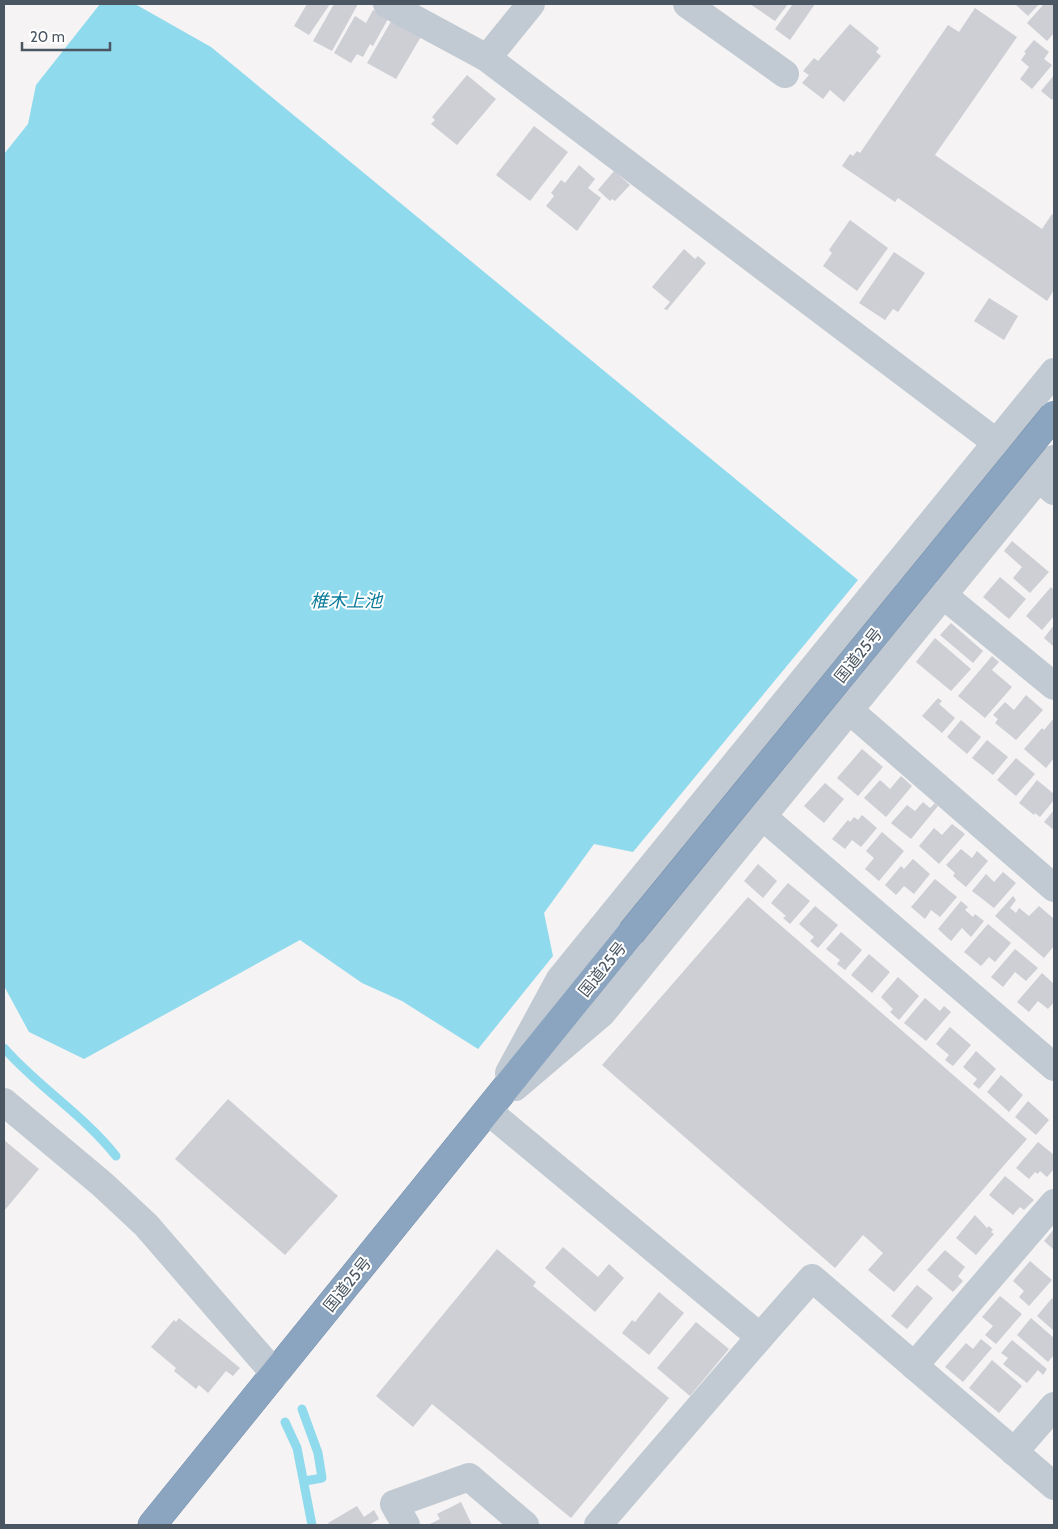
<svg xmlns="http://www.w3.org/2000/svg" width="1058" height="1529" viewBox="0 0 1058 1529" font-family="Cabin,'Noto Sans JP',sans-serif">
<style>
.water{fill:#90daee}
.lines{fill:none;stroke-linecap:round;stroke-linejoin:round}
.stream{stroke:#90daee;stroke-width:9}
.building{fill:#cdcfd5}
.highway-casing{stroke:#7690ad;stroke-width:29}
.minor{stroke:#c1cad2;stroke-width:28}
.highway{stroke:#8ba5c1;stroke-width:28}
.highway-bridge-casing{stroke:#7690ad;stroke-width:29;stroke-linecap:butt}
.highway-bridge{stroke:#8ba5c1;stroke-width:28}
.labels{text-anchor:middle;stroke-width:4;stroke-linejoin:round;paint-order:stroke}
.street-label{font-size:16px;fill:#4a5661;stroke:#fff}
.water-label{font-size:18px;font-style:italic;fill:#0c7c9b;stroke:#fff}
</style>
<rect width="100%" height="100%" fill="#f5f3f3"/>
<path class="water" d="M 100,4 L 135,4 L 211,47 L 858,580 L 633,852 L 594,844 L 544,913 L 553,956 L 478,1049 L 402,1001 L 362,983 L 300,940 L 84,1059 L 29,1032 L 4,986 L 4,154 L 28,124 L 36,85 Z"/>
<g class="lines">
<g class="stream">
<path d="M 4,1048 C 38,1087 84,1115 116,1156"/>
<path d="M 302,1409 L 318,1453 L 322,1478 L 305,1481"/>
<path d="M 285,1422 L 297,1448 L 312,1525"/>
</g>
</g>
<g class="building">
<path d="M 307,4 L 330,4 L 309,35 L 294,26 Z"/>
<path d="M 334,4 L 358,4 L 332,51 L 313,41 Z"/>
<path d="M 750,4 L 788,4 L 775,21 Z"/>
<path d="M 793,4 L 815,4 L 790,40 L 775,29 Z"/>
<path d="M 1015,4 L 1039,4 L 1028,16 Z"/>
<path d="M 1044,4 L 1054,4 L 1054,33 L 1047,41 L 1027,23 Z"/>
<path d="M 975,8 L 1017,37 L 935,155 L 1042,229 L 1052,214 L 1054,216 L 1054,290 L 1047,301 L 898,198 L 895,202 L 842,166 L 850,154 L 853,156 L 857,151 L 860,153 L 948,25 L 959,32 Z"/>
<path d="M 373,10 L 388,19 L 373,46 L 370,44 L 363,57 L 357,54 L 351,63 L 334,53 L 355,16 L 366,23 Z"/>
<path d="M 393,18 L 422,35 L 396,79 L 367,63 Z"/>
<path d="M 850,24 L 879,48 L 876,52 L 881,56 L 844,102 L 830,90 L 823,99 L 802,83 L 809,75 L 803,71 L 814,58 L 818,61 Z"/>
<path d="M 1034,40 L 1049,52 L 1044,59 L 1052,65 L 1032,89 L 1020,79 L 1029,67 L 1021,60 L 1026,53 L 1024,52 Z"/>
<path d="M 467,75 L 496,99 L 457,145 L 431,124 L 435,120 L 432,117 Z"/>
<path d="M 1054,75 L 1054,97 L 1052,100 L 1041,91 Z"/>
<path d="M 534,126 L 568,152 L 530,201 L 496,175 Z"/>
<path d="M 579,165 L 595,179 L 588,188 L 601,198 L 577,231 L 546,206 L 554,196 L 551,193 L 561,180 L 565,183 Z"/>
<path d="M 614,171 L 630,185 L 615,201 L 612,199 L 610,201 L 598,190 Z"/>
<path d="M 850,220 L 888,248 L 857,291 L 823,266 L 832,253 L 829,250 Z"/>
<path d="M 684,249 L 695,259 L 698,256 L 706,263 L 667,310 L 664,309 L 670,302 L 652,287 Z"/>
<path d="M 894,252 L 925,273 L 898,312 L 893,309 L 885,320 L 859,303 Z"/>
<path d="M 989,298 L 1018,316 L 1004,340 L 974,321 Z"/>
<path d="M 1012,541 L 1049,572 L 1030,593 L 1013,578 L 1022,567 L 1004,551 Z"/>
<path d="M 1000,577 L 1026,599 L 1009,619 L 983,597 Z"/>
<path d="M 1051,587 L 1054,590 L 1054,616 L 1042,630 L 1026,616 Z"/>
<path d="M 951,623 L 983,651 L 973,663 L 940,635 Z"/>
<path d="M 1054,625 L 1054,647 L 1044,638 Z"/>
<path d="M 935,638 L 971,669 L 951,691 L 916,662 Z"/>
<path d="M 992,656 L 999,662 L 992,670 L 1012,687 L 985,718 L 958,696 Z"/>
<path d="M 1026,695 L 1043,710 L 1016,740 L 995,723 L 998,719 L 993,715 L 1005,702 L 1014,710 Z"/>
<path d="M 938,698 L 942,701 L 939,704 L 955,718 L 942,733 L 922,716 Z"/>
<path d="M 1054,718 L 1054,758 L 1046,768 L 1024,749 L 1042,728 L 1044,730 Z"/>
<path d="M 961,720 L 981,737 L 967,754 L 947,737 Z"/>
<path d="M 987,740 L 1008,757 L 993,775 L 972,758 Z"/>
<path d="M 862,749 L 883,767 L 858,796 L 837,778 Z"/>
<path d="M 1016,758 L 1035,774 L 1016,796 L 997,780 Z"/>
<path d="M 901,776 L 912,786 L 886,817 L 864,798 L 880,780 L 890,789 Z"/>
<path d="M 1037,780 L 1054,794 L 1054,800 L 1040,817 L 1035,813 L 1034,815 L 1019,803 Z"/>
<path d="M 825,783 L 844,799 L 824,823 L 804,806 Z"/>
<path d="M 923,802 L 930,808 L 935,803 L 938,806 L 911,839 L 891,823 L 907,805 L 915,811 Z"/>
<path d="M 1054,810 L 1054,830 L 1044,822 Z"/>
<path d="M 862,815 L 877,828 L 861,847 L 852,840 L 845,849 L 832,839 L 848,820 L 850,822 L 854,817 L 858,820 Z"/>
<path d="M 952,824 L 965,834 L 939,864 L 919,846 L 934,828 L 942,835 Z"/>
<path d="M 882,832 L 904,851 L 879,881 L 865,869 L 874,858 L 866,851 Z"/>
<path d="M 961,849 L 972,858 L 977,851 L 988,861 L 966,887 L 953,876 L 955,873 L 946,865 Z"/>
<path d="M 913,859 L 930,874 L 914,894 L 904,886 L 896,895 L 885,885 L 901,866 L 904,869 Z"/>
<path d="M 758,864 L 777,881 L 763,898 L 744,881 Z"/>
<path d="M 1003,872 L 1016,883 L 994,908 L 972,891 L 986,874 L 994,882 Z"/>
<path d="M 935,879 L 957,897 L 940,917 L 931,910 L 925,919 L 911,907 Z"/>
<path d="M 788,883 L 810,901 L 790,924 L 783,918 L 786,916 L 771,903 Z"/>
<path d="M 1013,896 L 1016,900 L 1010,908 L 1016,913 L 1019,908 L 1029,916 L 1039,906 L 1054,919 L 1054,946 L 1044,958 L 995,916 Z"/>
<path d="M 748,897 L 1027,1139 L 894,1292 L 868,1270 L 883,1253 L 863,1235 L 835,1268 L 602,1065 Z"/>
<path d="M 961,901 L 968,907 L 965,910 L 973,917 L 975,914 L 984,921 L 971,937 L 962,928 L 951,941 L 938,929 Z"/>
<path d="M 815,906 L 838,925 L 818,948 L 810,941 L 814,937 L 799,924 Z"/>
<path d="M 988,924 L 1011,943 L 995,962 L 989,957 L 981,966 L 964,952 Z"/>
<path d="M 841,932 L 862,950 L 845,970 L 837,964 L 840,960 L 826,949 Z"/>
<path d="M 1015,949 L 1038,968 L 1026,981 L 1015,972 L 1003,987 L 991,977 Z"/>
<path d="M 869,954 L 890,972 L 872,993 L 851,975 Z"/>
<path d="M 1042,973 L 1054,984 L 1054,1002 L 1048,1009 L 1038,1001 L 1029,1012 L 1017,1002 Z"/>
<path d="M 898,977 L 919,996 L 899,1020 L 890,1012 L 893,1009 L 881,997 Z"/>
<path d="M 925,998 L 940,1011 L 944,1006 L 951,1012 L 926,1041 L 904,1023 Z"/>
<path d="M 950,1027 L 971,1045 L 953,1066 L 945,1060 L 949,1055 L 936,1044 Z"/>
<path d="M 976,1051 L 996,1069 L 979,1089 L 973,1084 L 977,1079 L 963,1067 Z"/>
<path d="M 1001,1075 L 1023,1095 L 1009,1112 L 987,1092 Z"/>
<path d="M 228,1099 L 338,1196 L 285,1255 L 175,1159 Z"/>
<path d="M 1028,1101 L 1049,1120 L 1036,1135 L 1015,1117 Z"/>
<path d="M 4,1140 L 39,1169 L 4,1211 Z"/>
<path d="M 1038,1142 L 1054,1155 L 1054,1169 L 1047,1177 L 1040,1171 L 1038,1174 L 1035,1172 L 1029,1179 L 1016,1168 Z"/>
<path d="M 1005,1176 L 1034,1200 L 1024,1210 L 1020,1207 L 1013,1215 L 989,1195 Z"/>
<path d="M 975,1215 L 987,1228 L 989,1226 L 993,1230 L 991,1232 L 994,1234 L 976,1255 L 956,1238 Z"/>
<path d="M 1054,1229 L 1054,1250 L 1044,1241 Z"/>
<path d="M 563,1247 L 598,1277 L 609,1264 L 624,1278 L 595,1312 L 545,1268 Z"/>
<path d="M 497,1249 L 536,1282 L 533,1286 L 669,1398 L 571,1518 L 432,1404 L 413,1427 L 376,1396 Z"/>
<path d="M 945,1250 L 965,1267 L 958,1276 L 963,1281 L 953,1292 L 927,1270 Z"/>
<path d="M 1030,1261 L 1052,1280 L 1029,1306 L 1019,1297 L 1024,1291 L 1013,1281 Z"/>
<path d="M 917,1285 L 933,1298 L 907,1329 L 891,1316 Z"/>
<path d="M 659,1292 L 684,1313 L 649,1355 L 622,1333 L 632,1320 L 635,1322 Z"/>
<path d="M 1000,1296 L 1022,1314 L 996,1344 L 985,1335 L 993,1326 L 982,1317 Z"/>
<path d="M 1052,1298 L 1054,1300 L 1054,1331 L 1037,1316 Z"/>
<path d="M 179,1318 L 240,1368 L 233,1376 L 226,1371 L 208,1393 L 199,1385 L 196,1389 L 174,1371 L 176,1368 L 151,1347 L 174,1320 L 176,1322 Z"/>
<path d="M 1031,1318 L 1054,1338 L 1054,1355 L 1048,1362 L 1017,1335 Z"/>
<path d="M 696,1322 L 729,1349 L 690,1396 L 657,1368 Z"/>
<path d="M 981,1339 L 992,1348 L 963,1382 L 945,1367 L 966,1343 L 973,1349 Z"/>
<path d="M 1012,1340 L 1047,1369 L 1043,1375 L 1038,1370 L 1027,1383 L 1003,1364 L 1008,1358 L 1001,1353 Z"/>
<path d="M 992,1360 L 1022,1386 L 999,1413 L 969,1388 Z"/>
<path d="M 461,1502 L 472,1525 L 428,1525 L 440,1519 L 437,1514 Z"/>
<path d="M 357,1506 L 364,1517 L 374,1510 L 379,1519 L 369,1525 L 330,1525 L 328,1523 Z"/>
</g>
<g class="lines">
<defs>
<path id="highway" d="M 152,1525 L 631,933"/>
</defs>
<use href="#highway" class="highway-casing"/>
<g class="minor">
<path d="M 387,4 L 487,58 L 997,443 L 1054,491"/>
<path d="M 687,4 L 785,74"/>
<path d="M 487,58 L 531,4"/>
<path d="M 943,595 L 1054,686"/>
<path d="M 849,710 L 1054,888"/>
<path d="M 762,816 L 1054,1067"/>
<path d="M 509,1073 L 560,979 L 1054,372"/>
<path d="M 515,1087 L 602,1013 L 1054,459"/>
<path d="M 4,1102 L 102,1184 L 146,1225 L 275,1374"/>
<path d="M 488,1111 L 760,1337 L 812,1278 L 1054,1486"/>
<path d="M 914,1366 L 1054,1203"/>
<path d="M 1014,1452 L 1054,1406"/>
<path d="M 406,1525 L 394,1504 L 469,1477 L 525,1525"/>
<path d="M 598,1525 L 760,1337"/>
</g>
<use href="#highway" class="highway"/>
<defs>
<path id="highway-bridge" d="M 631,933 L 1054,415"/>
</defs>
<use href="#highway-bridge" class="highway-bridge-casing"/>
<use href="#highway-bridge" class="highway-bridge"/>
</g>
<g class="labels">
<g class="street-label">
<text transform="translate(858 655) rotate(-51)" y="6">国道25号</text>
<text transform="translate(602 969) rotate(-51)" y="6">国道25号</text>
<text transform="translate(347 1284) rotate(-51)" y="6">国道25号</text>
</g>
<g class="water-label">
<text x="346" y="607">椎木上池</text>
</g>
</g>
<rect width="1058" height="1529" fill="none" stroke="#4a5661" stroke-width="10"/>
<path d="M22 42v8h88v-8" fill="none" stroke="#4a5661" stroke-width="2.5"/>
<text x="30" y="42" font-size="15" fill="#4a5661" stroke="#ffffff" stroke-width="4" paint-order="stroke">20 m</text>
</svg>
